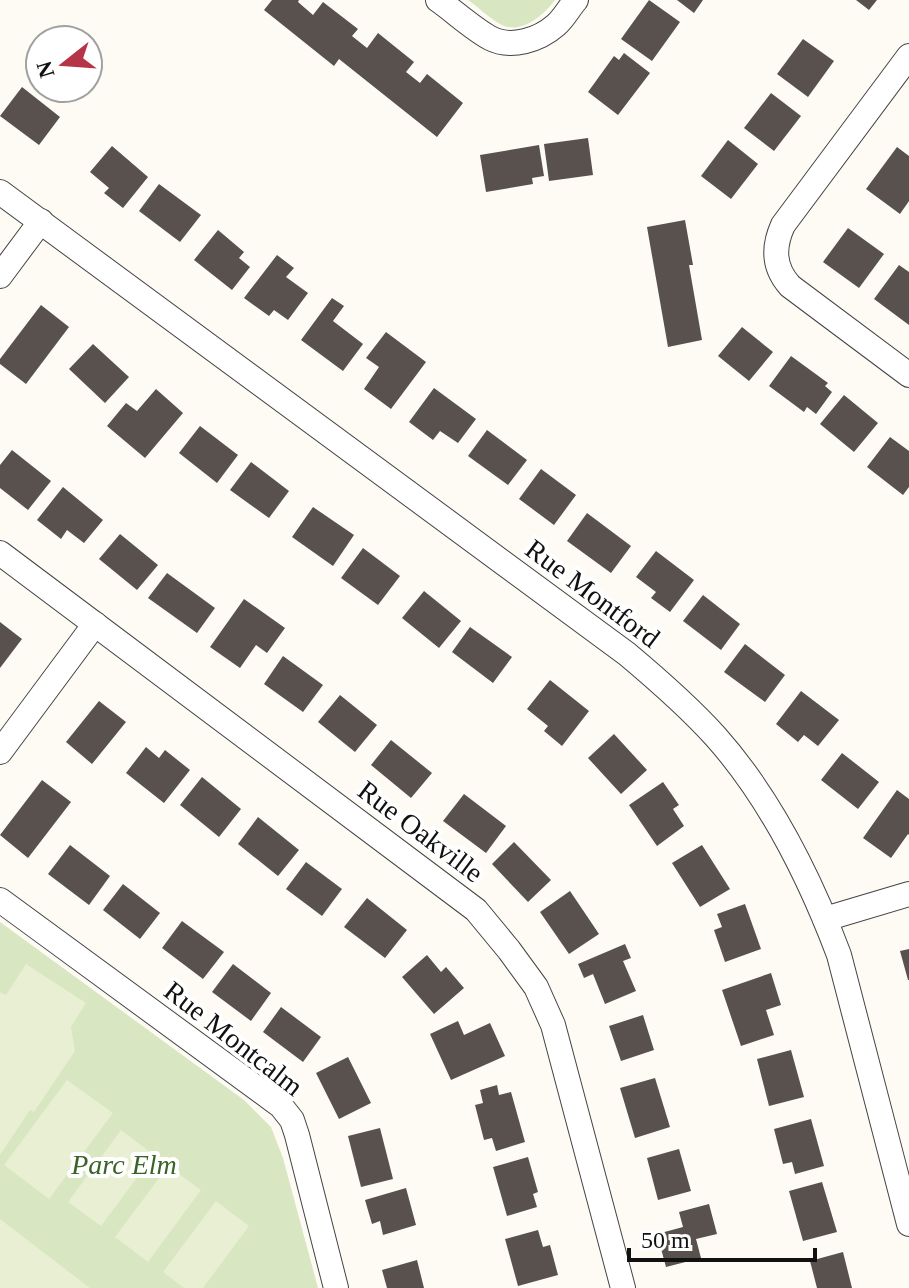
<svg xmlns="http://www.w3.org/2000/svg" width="909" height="1288" viewBox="0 0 909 1288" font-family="'Times New Roman',serif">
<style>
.green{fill:#d8e7c1}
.pitch{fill:#e8efd2}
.building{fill:#58514e}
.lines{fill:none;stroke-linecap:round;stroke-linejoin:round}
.street-casing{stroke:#444;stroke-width:26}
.street{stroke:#fff;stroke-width:24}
.labels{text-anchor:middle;stroke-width:8;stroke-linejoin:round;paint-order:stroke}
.street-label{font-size:28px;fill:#111;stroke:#fff}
.park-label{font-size:28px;font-style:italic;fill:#396426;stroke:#fff}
</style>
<rect width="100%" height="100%" fill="#fefbf5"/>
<g class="green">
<path d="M 468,0 L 555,0 C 544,15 520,36 500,24 C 489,18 478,7 468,0 Z"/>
<path d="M 0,922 L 244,1100 L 271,1127 L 283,1158 L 318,1288 L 0,1288 Z"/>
</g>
<g class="pitch">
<path d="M 26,964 L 86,1003 L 71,1027 L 75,1051 L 34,1112 L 30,1110 L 0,1155 L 0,992 L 6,995 Z"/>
<path d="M 67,1080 L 113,1113 L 49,1199 L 4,1165 Z"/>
<path d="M 121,1130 L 154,1155 L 101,1226 L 68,1202 Z"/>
<path d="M 168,1166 L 201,1190 L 148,1262 L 115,1237 Z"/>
<path d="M 216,1201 L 249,1226 L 203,1288 L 184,1288 L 163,1272 Z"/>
<path d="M 0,1219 L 90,1288 L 0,1288 Z"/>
</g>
<g class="building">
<path d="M 272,0 L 299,0 L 298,2 L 313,15 L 323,2 L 358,29 L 352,36 L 367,48 L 378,33 L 414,62 L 406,72 L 420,83 L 427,74 L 463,103 L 437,137 L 339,59 L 334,66 L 264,10 Z"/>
<path d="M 649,0 L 680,22 L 652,61 L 621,39 Z"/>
<path d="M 677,0 L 703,0 L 694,13 Z"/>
<path d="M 856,0 L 877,0 L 869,10 Z"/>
<path d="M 803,39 L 834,61 L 808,97 L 777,74 Z"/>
<path d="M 624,53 L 650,73 L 618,115 L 588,92 L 614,56 L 619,60 Z"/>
<path d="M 22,87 L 60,117 L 39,145 L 0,116 Z"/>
<path d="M 771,93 L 801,116 L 774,151 L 744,128 Z"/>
<path d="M 588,138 L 593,175 L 549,181 L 544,144 Z"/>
<path d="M 728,140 L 758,164 L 731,199 L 701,176 Z"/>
<path d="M 539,145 L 544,176 L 532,178 L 533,184 L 486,192 L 480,155 Z"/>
<path d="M 112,146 L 148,177 L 123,208 L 104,193 L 109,188 L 90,172 Z"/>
<path d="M 897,147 L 909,156 L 909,201 L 900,214 L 866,189 Z"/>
<path d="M 159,184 L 201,215 L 180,242 L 139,211 Z"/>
<path d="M 685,220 L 693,265 L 689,265 L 702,340 L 668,347 L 647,227 Z"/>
<path d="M 848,228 L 884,254 L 859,288 L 823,262 Z"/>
<path d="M 218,230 L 244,252 L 239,258 L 250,267 L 232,290 L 194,260 Z"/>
<path d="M 277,255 L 294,268 L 286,277 L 308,293 L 288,320 L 274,310 L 269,316 L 244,298 Z"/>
<path d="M 899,265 L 909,272 L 909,325 L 874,299 Z"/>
<path d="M 332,298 L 344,306 L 333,321 L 363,344 L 343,371 L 301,340 Z"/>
<path d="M 41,305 L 69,327 L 26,384 L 0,364 L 0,359 Z"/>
<path d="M 742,327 L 773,352 L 749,381 L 718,356 Z"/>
<path d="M 386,332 L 426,362 L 391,409 L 364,389 L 379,367 L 366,358 Z"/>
<path d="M 93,344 L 129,377 L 105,403 L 69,369 Z"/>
<path d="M 791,356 L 828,383 L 825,386 L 832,392 L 816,414 L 807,407 L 804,412 L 769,386 Z"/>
<path d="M 434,388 L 476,419 L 458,443 L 440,431 L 433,440 L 409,422 Z"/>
<path d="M 156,389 L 183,413 L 145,458 L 107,426 L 126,403 L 137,411 Z"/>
<path d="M 844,395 L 878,423 L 854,452 L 820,424 Z"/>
<path d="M 200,426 L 238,455 L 217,483 L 179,453 Z"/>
<path d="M 487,430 L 527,460 L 508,485 L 468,456 Z"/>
<path d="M 890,437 L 909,451 L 909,487 L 903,495 L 867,467 Z"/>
<path d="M 12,450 L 51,481 L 28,510 L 0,488 L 0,465 Z"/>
<path d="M 251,462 L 289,491 L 269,518 L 230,490 Z"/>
<path d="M 541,469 L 576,495 L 554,525 L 519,499 Z"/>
<path d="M 63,487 L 103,520 L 84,543 L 67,530 L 61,539 L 37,520 Z"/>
<path d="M 313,507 L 354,535 L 333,566 L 292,537 Z"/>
<path d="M 587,513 L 631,546 L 611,573 L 567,541 Z"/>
<path d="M 120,534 L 158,565 L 137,590 L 99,559 Z"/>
<path d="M 363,548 L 400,576 L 378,605 L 341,578 Z"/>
<path d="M 656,551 L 694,580 L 670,612 L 651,598 L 656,592 L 636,577 Z"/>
<path d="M 167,573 L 215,608 L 197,633 L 148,598 Z"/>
<path d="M 424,591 L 461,621 L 439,648 L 402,618 Z"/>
<path d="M 703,595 L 740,624 L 721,650 L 683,621 Z"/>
<path d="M 244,599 L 285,628 L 267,653 L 256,645 L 240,668 L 210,647 Z"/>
<path d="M 0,622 L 22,639 L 0,668 Z"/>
<path d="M 470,627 L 512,657 L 493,683 L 452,652 Z"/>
<path d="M 745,644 L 785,675 L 765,702 L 724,672 Z"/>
<path d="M 283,656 L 323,685 L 303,712 L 264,684 Z"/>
<path d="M 550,680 L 589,711 L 562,746 L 544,731 L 548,726 L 527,709 Z"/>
<path d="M 801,691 L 839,720 L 818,746 L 804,735 L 798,742 L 776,724 Z"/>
<path d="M 340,695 L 377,725 L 355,752 L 318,722 Z"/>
<path d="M 99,701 L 126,722 L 92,764 L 66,742 Z"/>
<path d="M 614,734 L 647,770 L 621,794 L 588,758 Z"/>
<path d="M 391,740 L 432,773 L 411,798 L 371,765 Z"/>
<path d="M 146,747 L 159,758 L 165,750 L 190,770 L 164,803 L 126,773 Z"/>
<path d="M 842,753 L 879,782 L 858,809 L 821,780 Z"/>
<path d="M 202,777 L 241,809 L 219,837 L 180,805 Z"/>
<path d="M 42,780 L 71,802 L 28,858 L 0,835 Z"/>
<path d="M 663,782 L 679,805 L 673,809 L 684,826 L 657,846 L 629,805 Z"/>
<path d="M 897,790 L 909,799 L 909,835 L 908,834 L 891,858 L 863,838 Z"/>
<path d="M 464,794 L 506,826 L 486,853 L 443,821 Z"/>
<path d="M 258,817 L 299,850 L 278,876 L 238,844 Z"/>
<path d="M 514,842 L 551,880 L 528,902 L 492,864 Z"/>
<path d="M 70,845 L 110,876 L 89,905 L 48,874 Z"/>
<path d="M 702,845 L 730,889 L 700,907 L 672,863 Z"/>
<path d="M 306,862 L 342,889 L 322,916 L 286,889 Z"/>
<path d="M 123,884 L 160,913 L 140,939 L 103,910 Z"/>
<path d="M 570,891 L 599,934 L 569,954 L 540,912 Z"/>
<path d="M 367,898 L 407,930 L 385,958 L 344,927 Z"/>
<path d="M 745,904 L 761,949 L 725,962 L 714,930 L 722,927 L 717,914 Z"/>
<path d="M 182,921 L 224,952 L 203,979 L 162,948 Z"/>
<path d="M 625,944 L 631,958 L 623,961 L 636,991 L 605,1004 L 593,974 L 584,978 L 578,964 Z"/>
<path d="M 909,949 L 909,980 L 908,980 L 900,951 Z"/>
<path d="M 427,955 L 441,972 L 446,967 L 464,988 L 434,1014 L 402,977 Z"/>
<path d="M 233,964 L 271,993 L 251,1021 L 212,992 Z"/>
<path d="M 771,973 L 781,1005 L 766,1010 L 774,1035 L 741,1046 L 722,990 Z"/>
<path d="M 281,1007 L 321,1037 L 303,1062 L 263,1032 Z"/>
<path d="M 643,1015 L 654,1050 L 621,1061 L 609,1026 Z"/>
<path d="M 458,1021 L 464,1035 L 490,1023 L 505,1056 L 451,1080 L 430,1034 Z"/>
<path d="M 791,1050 L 804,1097 L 769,1106 L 757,1059 Z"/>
<path d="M 348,1057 L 371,1103 L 339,1119 L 316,1073 Z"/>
<path d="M 655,1078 L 670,1127 L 635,1138 L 620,1088 Z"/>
<path d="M 497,1085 L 499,1095 L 511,1092 L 525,1142 L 496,1151 L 492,1138 L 484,1140 L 475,1105 L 483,1103 L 480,1090 Z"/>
<path d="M 811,1119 L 824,1166 L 795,1174 L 792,1162 L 783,1164 L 774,1129 Z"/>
<path d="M 380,1128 L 393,1179 L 361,1187 L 348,1136 Z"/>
<path d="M 679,1149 L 691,1191 L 658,1200 L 647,1158 Z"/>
<path d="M 528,1157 L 538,1192 L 533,1194 L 537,1207 L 507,1216 L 493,1167 Z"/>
<path d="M 822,1182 L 837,1232 L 803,1241 L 789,1191 Z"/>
<path d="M 406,1188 L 416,1225 L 383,1235 L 380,1221 L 372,1224 L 365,1200 Z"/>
<path d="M 709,1204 L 717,1234 L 696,1239 L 701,1258 L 666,1267 L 657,1234 L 683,1227 L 679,1212 Z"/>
<path d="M 538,1230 L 543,1247 L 550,1245 L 558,1275 L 518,1286 L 505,1239 Z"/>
<path d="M 843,1252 L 852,1288 L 817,1288 L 810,1261 Z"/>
<path d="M 417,1260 L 424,1288 L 387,1288 L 382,1270 Z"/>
</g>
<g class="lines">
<defs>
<g id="street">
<path d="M 438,0 C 455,12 472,28 490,38 C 511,49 539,40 556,25 C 564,18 569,8 576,0"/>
<path d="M 909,56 L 783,225 C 773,247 773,267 790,286 L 909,375"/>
<path d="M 0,192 L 627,654 C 658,680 689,707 716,737 C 771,799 810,878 839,955 L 909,1224"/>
<path d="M 0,276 L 41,221"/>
<path d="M 0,553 L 476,910 L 509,950 L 536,987 L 553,1025 L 623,1288"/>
<path d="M 0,752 L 95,624"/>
<path d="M 0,900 L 281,1106 L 292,1120 L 297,1135 L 336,1288"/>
<path d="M 825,919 L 909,894"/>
</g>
</defs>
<use href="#street" class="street-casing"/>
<use href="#street" class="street"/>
</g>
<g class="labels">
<g class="street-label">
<text transform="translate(593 593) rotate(37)" y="10">Rue Montford</text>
<text transform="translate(421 831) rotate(37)" y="10">Rue Oakville</text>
<text transform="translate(234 1038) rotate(38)" y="10">Rue Montcalm</text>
</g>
<g class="park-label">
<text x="124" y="1174">Parc Elm</text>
</g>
</g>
<g transform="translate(64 64) rotate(253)"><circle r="38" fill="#ffffff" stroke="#a0a0a0" stroke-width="2"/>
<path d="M0-6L14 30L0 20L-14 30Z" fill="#b63447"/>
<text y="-12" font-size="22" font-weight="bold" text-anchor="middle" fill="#111111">N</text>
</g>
<path d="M629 1248v12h186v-12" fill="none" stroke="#111111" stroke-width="4"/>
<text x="641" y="1248" font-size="24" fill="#111111" stroke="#ffffff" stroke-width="6" paint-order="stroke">50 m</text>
</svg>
